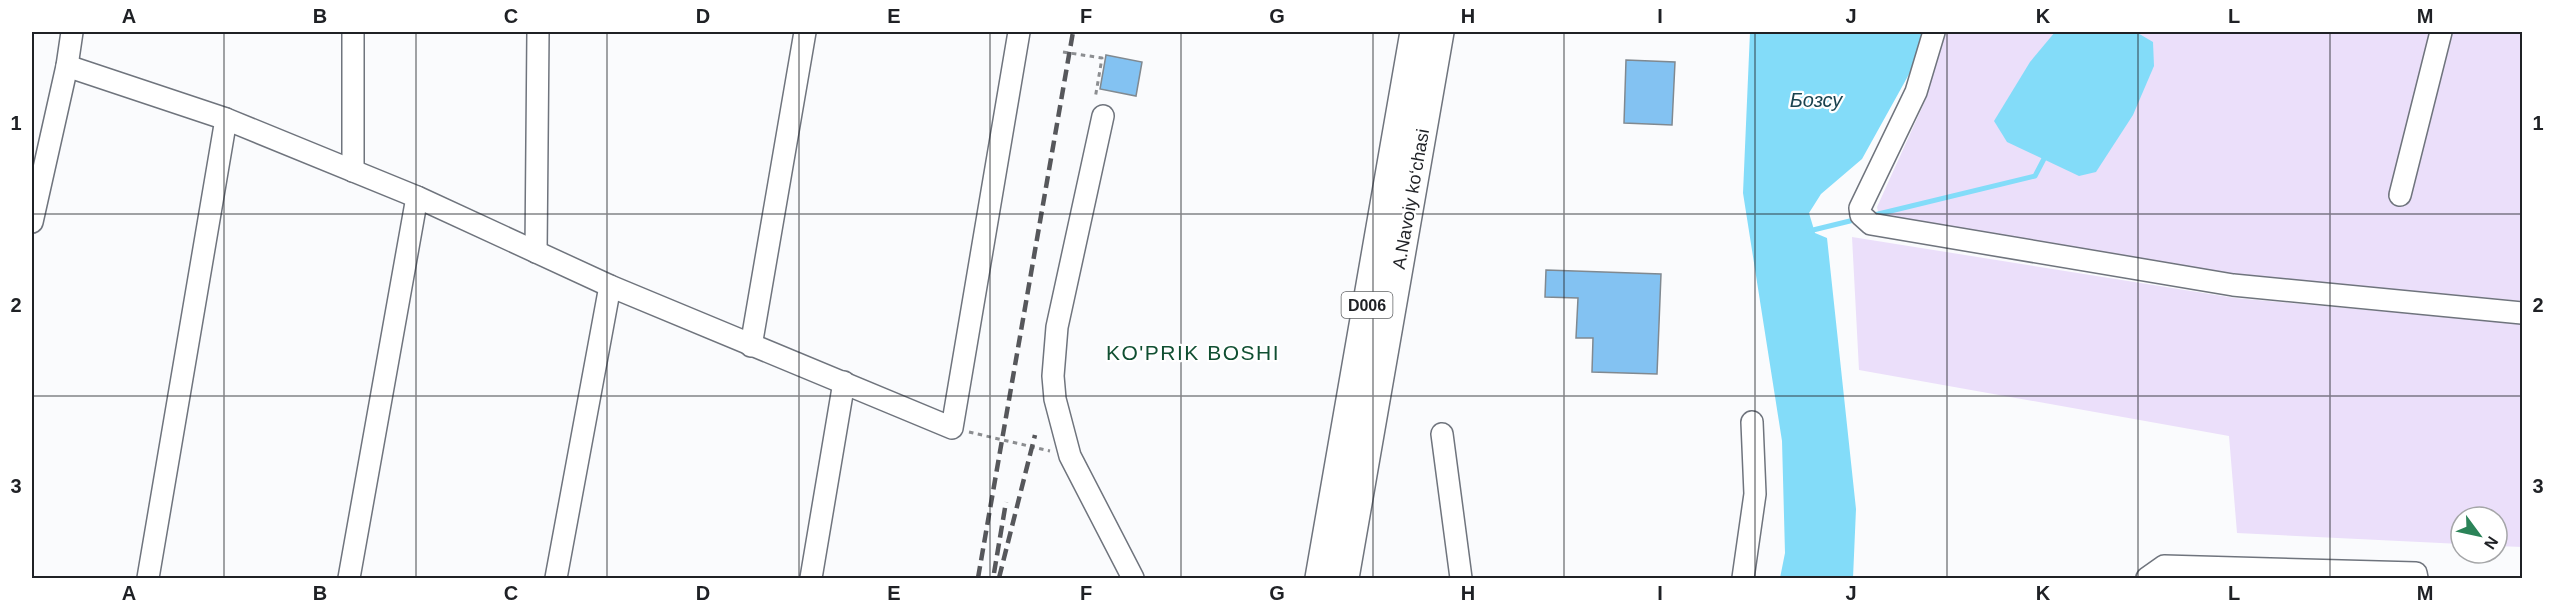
<svg xmlns="http://www.w3.org/2000/svg" width="2554" height="610" viewBox="0 0 2554 610" font-family="Arial,sans-serif">
<style>
.green{fill:#ebdffa}
.water{fill:#83dcf9}
.lines{fill:none;stroke-linecap:round;stroke-linejoin:round}
.stream{stroke:#83dcf9;stroke-width:5}
.building{fill:#83c2f2;stroke:#808990;stroke-width:1.5}
.minor-casing{stroke:#6f747d;stroke-width:24}
.major-casing{stroke:#6f747d;stroke-width:30}
.path{stroke:#8c8e91;stroke-width:3;stroke-dasharray:4.5 4.5;stroke-linecap:butt}
.minor{stroke:#fff;stroke-width:21}
.major{stroke:#fff;stroke-width:27}
.rail{stroke:#56575b;stroke-width:4.5;stroke-dasharray:12 6;stroke-linecap:butt}
.grid{fill:none;stroke:#1f2125;stroke-width:1.5;stroke-opacity:0.55}
.labels{text-anchor:middle;stroke-width:4.5;stroke-linejoin:round;paint-order:stroke}
.shield{fill:#fff;stroke:#626466;stroke-width:1.5}
.shield-label{font-size:16px;font-weight:bold;fill:#1f2125}
.street-label{font-size:18px;fill:#1f2125;stroke:#fff}
.water-label{font-size:20px;font-style:italic;fill:#1a434f;stroke:#fff}
.quarter-label{font-size:21px;letter-spacing:1.5px;fill:#104f32;stroke:#fff}
.neatline{fill:none;stroke:#1f2125;stroke-width:2}
.grid-label{font-size:20px;text-anchor:middle;font-weight:bold;fill:#1f2125}
</style>
<rect width="100%" height="100%" fill="#fafbfd"/>
<g class="green">
<path d="M 1946,32 L 2522,32 L 2522,301 L 2220,273 L 1879,216 L 1877,207 L 1925,101 Z"/>
<path d="M 1852,237 L 2235,298 L 2522,324 L 2522,547 L 2497,546 L 2497,517 L 2461,517 L 2461,544 L 2237,533 L 2229,436 L 1859,370 Z"/>
</g>
<g class="water">
<path d="M 1750,32 L 1922,32 L 1913,67 L 1862,159 L 1821,194 L 1809,213 L 1815,233 L 1827,238 L 1856,509 L 1853,578 L 1780,578 L 1785,553 L 1782,441 L 1743,193 Z"/>
<path d="M 2055,32 L 2136,32 L 2153,42 L 2154,66 L 2133,115 L 2096,172 L 2079,176 L 2007,142 L 1994,121 L 2030,62 Z"/>
</g>
<g class="lines">
<g class="stream">
<path d="M 1870,216 L 2035,176 L 2047,153"/>
<path d="M 1809,231 L 1858,219"/>
</g>
</g>
<g class="building">
<path d="M 1106,55 L 1142,62 L 1136,96 L 1100,89 Z"/>
<path d="M 1626,60 L 1675,62 L 1672,125 L 1624,123 Z"/>
<path d="M 1546,270 L 1661,274 L 1657,374 L 1592,372 L 1593,338 L 1576,338 L 1578,298 L 1545,297 Z"/>
</g>
<g class="lines">
<defs>
<g id="minor">
<path d="M 1934,32 L 1916,92 L 1860,208 L 1861,215 L 1871,224 L 2233,285 L 2522,313"/>
<path d="M 67,66 L 226,119 L 417,197 L 610,286 L 952,428 L 1019,32"/>
<path d="M 1103,116 L 1057,327 L 1053,376 L 1055,399 L 1070,456 L 1133,578"/>
<path d="M 353,171 L 353,32"/>
<path d="M 2400,195 L 2441,32"/>
<path d="M 32,222 L 67,66 L 72,32"/>
<path d="M 536,252 L 538,32"/>
<path d="M 751,346 L 805,32"/>
<path d="M 1442,434 L 1461,578"/>
<path d="M 148,578 L 226,119"/>
<path d="M 349,578 L 417,197"/>
<path d="M 556,578 L 610,286"/>
<path d="M 811,578 L 844,382"/>
<path d="M 1743,578 L 1755,494 L 1752,422"/>
<path d="M 2147,578 L 2164,566 L 2416,573 L 2417,578"/>
</g>
<g id="major">
<path d="M 1319,578 L 1414,32"/>
<path d="M 1345,578 L 1440,32"/>
</g>
</defs>
<use href="#minor" class="minor-casing"/>
<use href="#major" class="major-casing"/>
<g class="path">
<path d="M 1063,52 L 1102,58 L 1095,99"/>
<path d="M 969,432 L 1050,451"/>
</g>
<use href="#minor" class="minor"/>
<use href="#major" class="major"/>
<g class="rail">
<path d="M 994,573 L 1006,502"/>
<path d="M 978,578 L 1073,32"/>
<path d="M 999,578 L 1035,435"/>
</g>
</g>
<path class="grid" d="M 224,32 L 224,578M 416,32 L 416,578M 607,32 L 607,578M 799,32 L 799,578M 990,32 L 990,578M 1181,32 L 1181,578M 1373,32 L 1373,578M 1564,32 L 1564,578M 1755,32 L 1755,578M 1947,32 L 1947,578M 2138,32 L 2138,578M 2330,32 L 2330,578M 32,214 L 2522,214M 32,396 L 2522,396"/>
<g class="labels">
<rect class="shield" x="1341.5" y="292" width="51" height="26" rx="4.5"/>
<g class="shield-label">
<text x="1367" y="311">D006</text>
</g>
<g class="street-label">
<text transform="translate(1411 199) rotate(-80)" y="6">A.Navoiy ko‘chasi</text>
</g>
<g class="water-label">
<text x="1816" y="107">Бозсу</text>
</g>
<g class="quarter-label">
<text x="1193" y="360">KO'PRIK BOSHI</text>
</g>
</g>
<rect width="2554" height="610" fill="none" stroke="#ffffff" stroke-width="66"/>
<g transform="translate(2479 535) rotate(123)"><circle r="28" fill="#ffffff" stroke="#a5a6a8" stroke-width="1.5"/>
<path d="M0-4.5L10 22L0 15L-10 22Z" fill="#2b8358"/>
<text y="-9" font-size="16" font-weight="bold" text-anchor="middle" fill="#1f2125">N</text>
</g>
<rect x="33" y="33" width="2488" height="544" class="neatline"/>
<g class="grid-label">
<text x="129" y="23">A</text>
<text x="320" y="23">B</text>
<text x="511" y="23">C</text>
<text x="703" y="23">D</text>
<text x="894" y="23">E</text>
<text x="1086" y="23">F</text>
<text x="1277" y="23">G</text>
<text x="1468" y="23">H</text>
<text x="1660" y="23">I</text>
<text x="1851" y="23">J</text>
<text x="2043" y="23">K</text>
<text x="2234" y="23">L</text>
<text x="2425" y="23">M</text>
<text x="16" y="130">1</text>
<text x="2538" y="130">1</text>
<text x="16" y="312">2</text>
<text x="2538" y="312">2</text>
<text x="16" y="493">3</text>
<text x="2538" y="493">3</text>
<text x="129" y="600">A</text>
<text x="320" y="600">B</text>
<text x="511" y="600">C</text>
<text x="703" y="600">D</text>
<text x="894" y="600">E</text>
<text x="1086" y="600">F</text>
<text x="1277" y="600">G</text>
<text x="1468" y="600">H</text>
<text x="1660" y="600">I</text>
<text x="1851" y="600">J</text>
<text x="2043" y="600">K</text>
<text x="2234" y="600">L</text>
<text x="2425" y="600">M</text>
</g>
</svg>
